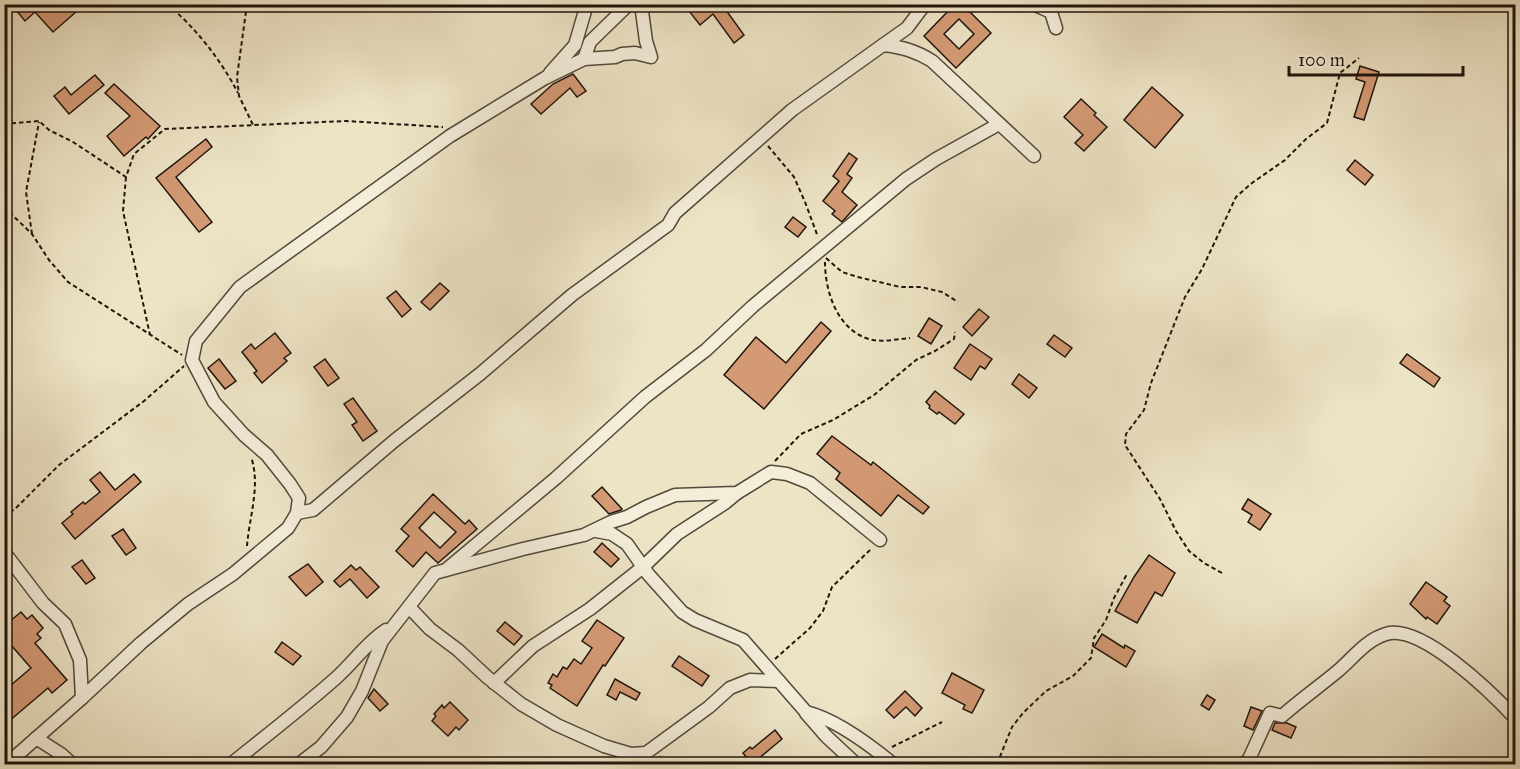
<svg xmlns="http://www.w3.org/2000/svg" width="1520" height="769" viewBox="0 0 1520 769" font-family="'IM FELL Great Primer',serif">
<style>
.building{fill:#d49a75;stroke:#1f150d;stroke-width:1.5;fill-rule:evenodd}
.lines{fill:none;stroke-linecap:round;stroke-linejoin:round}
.minor-casing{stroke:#52493b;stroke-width:15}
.path{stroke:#1f150d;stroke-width:2;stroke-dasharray:4.5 3;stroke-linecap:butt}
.minor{stroke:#f3edda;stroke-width:12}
</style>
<rect width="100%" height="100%" fill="#ede4c6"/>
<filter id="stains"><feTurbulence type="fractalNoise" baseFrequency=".00333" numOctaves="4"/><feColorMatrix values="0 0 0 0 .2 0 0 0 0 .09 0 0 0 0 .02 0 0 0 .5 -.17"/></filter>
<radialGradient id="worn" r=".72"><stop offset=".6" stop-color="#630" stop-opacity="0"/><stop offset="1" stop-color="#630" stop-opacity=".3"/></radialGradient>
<g class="building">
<path d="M 11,4 L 45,4 L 51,11 L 59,4 L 85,4 L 53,32 L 35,12 L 25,21 Z"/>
<path d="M 698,4 L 725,4 L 723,6 L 744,35 L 734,43 L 713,14 L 700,25 L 689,11 Z"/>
<path d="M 955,4 L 962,4 L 991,33 L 956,68 L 924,36 ZM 959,19 L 974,34 L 959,49 L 944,34 Z"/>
<path d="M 1360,66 L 1379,72 L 1364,120 L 1354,117 L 1365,82 L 1356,79 Z"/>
<path d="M 573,74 L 586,91 L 577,97 L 570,88 L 541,114 L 531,104 L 553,84 Z"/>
<path d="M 95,75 L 104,85 L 69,114 L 54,96 L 65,87 L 71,95 Z"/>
<path d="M 114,84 L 160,126 L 148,139 L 146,137 L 124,156 L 107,136 L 130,116 L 105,93 Z"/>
<path d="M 1152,87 L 1183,115 L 1155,148 L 1124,120 Z"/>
<path d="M 1081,99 L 1096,113 L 1094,115 L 1107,127 L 1084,151 L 1075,143 L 1083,135 L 1064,117 Z"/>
<path d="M 206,139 L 212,147 L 176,177 L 212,222 L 199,232 L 156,178 Z"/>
<path d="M 849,153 L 857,159 L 847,174 L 852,178 L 842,192 L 857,205 L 842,222 L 832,214 L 835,211 L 823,201 L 839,181 L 833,176 Z"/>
<path d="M 1355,160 L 1373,175 L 1365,185 L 1347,170 Z"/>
<path d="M 793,217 L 806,227 L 798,237 L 785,227 Z"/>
<path d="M 440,283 L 449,291 L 430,310 L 421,302 Z"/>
<path d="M 396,291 L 411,309 L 402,317 L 387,298 Z"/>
<path d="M 979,309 L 989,317 L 972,336 L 963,327 Z"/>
<path d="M 929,318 L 942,326 L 931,344 L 918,336 Z"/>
<path d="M 821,322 L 831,331 L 764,409 L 724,375 L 756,337 L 786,363 Z"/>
<path d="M 275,333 L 291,353 L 284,358 L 287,361 L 262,383 L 254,373 L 257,371 L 242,352 L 251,344 L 255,349 Z"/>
<path d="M 1054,335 L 1072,348 L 1065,357 L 1047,344 Z"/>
<path d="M 970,344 L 992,359 L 985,369 L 980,366 L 971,380 L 954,368 Z"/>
<path d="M 1407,354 L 1440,378 L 1434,387 L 1400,363 Z"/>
<path d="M 219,359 L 236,381 L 225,389 L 208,368 Z"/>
<path d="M 325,359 L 339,378 L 328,386 L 314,367 Z"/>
<path d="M 1019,374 L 1037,388 L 1029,398 L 1012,384 Z"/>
<path d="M 935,391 L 964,414 L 955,424 L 939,412 L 937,414 L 929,408 L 930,406 L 926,402 Z"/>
<path d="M 353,398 L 377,431 L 363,441 L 352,425 L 357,422 L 344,404 Z"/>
<path d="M 832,436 L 871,465 L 873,462 L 929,507 L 923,514 L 898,495 L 881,516 L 836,479 L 840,473 L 817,454 Z"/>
<path d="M 100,472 L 115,490 L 134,474 L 141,482 L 75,539 L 62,523 L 73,514 L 71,512 L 83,502 L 85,504 L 100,492 L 90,480 Z"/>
<path d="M 602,487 L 622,509 L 621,510 L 609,514 L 592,496 Z"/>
<path d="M 433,494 L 465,524 L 469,520 L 477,529 L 438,563 L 426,552 L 413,567 L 396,551 L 409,536 L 401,529 ZM 434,512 L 456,532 L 440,548 L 419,528 Z"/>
<path d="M 1248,499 L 1271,514 L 1260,530 L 1248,522 L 1252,515 L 1242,509 Z"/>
<path d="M 123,529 L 136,548 L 126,555 L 112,536 Z"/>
<path d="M 602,543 L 619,559 L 611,567 L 594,552 Z"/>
<path d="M 1149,555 L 1175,573 L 1162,596 L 1155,592 L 1137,623 L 1115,611 L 1134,577 Z"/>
<path d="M 82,560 L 95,578 L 86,584 L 72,567 Z"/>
<path d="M 308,564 L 323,582 L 306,596 L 289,577 Z"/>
<path d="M 351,565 L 356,570 L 360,567 L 379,587 L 367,598 L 350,579 L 340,587 L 334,581 Z"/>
<path d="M 1426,582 L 1447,597 L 1444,601 L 1450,606 L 1437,624 L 1427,617 L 1426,619 L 1410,604 Z"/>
<path d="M 21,612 L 27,619 L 32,615 L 43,628 L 37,634 L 41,638 L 35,643 L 67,680 L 52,693 L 48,688 L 8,722 L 4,717 L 4,691 L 31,668 L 11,645 L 4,650 L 4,626 Z"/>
<path d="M 597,620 L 624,638 L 605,666 L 603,665 L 577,706 L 550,688 L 552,685 L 548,683 L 553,674 L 557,677 L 563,667 L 567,669 L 574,659 L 581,664 L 592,648 L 582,641 Z"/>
<path d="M 505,622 L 522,636 L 514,645 L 497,631 Z"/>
<path d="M 1102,634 L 1124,648 L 1125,645 L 1135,651 L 1126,667 L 1094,647 Z"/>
<path d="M 282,642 L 301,656 L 293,665 L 275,652 Z"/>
<path d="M 679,656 L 709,676 L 702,686 L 672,666 Z"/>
<path d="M 952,673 L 984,690 L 972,713 L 963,709 L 965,705 L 942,693 Z"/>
<path d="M 615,679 L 640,693 L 636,700 L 620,692 L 616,700 L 607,695 Z"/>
<path d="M 374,689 L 388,704 L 380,711 L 368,698 Z"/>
<path d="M 905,691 L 922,708 L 915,716 L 906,707 L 894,718 L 886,710 Z"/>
<path d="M 1207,695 L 1215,700 L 1209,710 L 1201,705 Z"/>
<path d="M 450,702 L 468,720 L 459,730 L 456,727 L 448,736 L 432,721 L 436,716 L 434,714 L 442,705 L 444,708 Z"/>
<path d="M 1251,707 L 1262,711 L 1253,730 L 1244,726 Z"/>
<path d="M 1275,723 L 1287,723 L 1296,727 L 1291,738 L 1272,730 Z"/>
<path d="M 775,730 L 782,739 L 752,764 L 743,753 L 750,747 L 752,749 Z"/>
</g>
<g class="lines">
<defs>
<g id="minor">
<path d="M 1033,4 L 1051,12 L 1056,28"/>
<path d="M 883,45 L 907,28 L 925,4"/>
<path d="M 584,59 L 590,42 L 629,4"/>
<path d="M 550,73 L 575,45 L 587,4"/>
<path d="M 297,513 L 313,510 L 394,441 L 480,374 L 572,295 L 668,225 L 675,213 L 792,110 L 883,45 C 902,47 916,51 932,61 L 1034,156"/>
<path d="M 596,531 L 612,534 L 627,544 L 648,574 L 682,612 L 695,620 L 743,640 L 806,712 C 835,719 870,745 893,764"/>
<path d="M 4,552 L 43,603 L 65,624 L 80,660 L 82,698 L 16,756 L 4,762"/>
<path d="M 448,568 L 556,478 L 645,397 L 706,350 L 753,306 L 906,179 L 936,159 L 999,124"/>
<path d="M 409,607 L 430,629 L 458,650 L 487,677 L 521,704 L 557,725 L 604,746 L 631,754 L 646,753 L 709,707 L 730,688 L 750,680 L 779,681"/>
<path d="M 494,683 L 533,646 L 590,609 L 643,567 L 677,534 L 725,503 L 737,493"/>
<path d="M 82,698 L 141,643 L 188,604 L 233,574 L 288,528 L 297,513 L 299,498 L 290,484 L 267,455 L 244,435 L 214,402 L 192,360 L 196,341 L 240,287 L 450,136 L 545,78 L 584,59 L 615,57 L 622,54 L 635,53 L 651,57 L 646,41 L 641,4"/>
<path d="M 806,713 L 826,736 L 856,764"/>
<path d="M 36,738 L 61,754 L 72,764"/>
<path d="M 231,764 C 266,736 302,708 336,678 C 354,662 366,643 386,630"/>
<path d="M 299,764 L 321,747 L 347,717 L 362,691 L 382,641 L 435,573 L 523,549 L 584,535 L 611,522 L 627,517 L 646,507 L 675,495 L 737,493 L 771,472 L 787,474 L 810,483 L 880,540"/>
<path d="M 1244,764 L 1249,759 L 1270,713 L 1282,716 C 1300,700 1320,686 1339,670 C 1354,657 1366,640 1386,634 C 1421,623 1493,694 1516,719"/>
</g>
</defs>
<use href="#minor" class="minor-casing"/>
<g class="path">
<path d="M 167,4 C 196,28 221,60 238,93"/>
<path d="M 247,4 L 237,77 L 239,96 L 254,127"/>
<path d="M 4,102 L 5,123"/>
<path d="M 4,124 L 39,121 L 49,130 L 73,142 L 126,177 L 134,154 L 165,129 L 346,121 L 443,127"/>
<path d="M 768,146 L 794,177 L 805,202 L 818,237"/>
<path d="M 126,177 L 123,211 L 150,335"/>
<path d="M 4,207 L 32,234 L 49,260 L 68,282 L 182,355"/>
<path d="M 32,234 L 26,192 L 39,122"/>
<path d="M 826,258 L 842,272 L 858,277 L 900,287 L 921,287 L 942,292 L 958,302"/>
<path d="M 825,262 C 825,292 838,333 873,340 C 885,342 898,339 910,338"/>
<path d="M 775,461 L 801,434 L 833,420 L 874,395 L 916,360 L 935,351 L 954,339 L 955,332"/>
<path d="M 4,517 L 16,508 L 59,465 L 144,401 L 184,366"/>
<path d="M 247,546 C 249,518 261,485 251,457"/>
<path d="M 1222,573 L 1204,563 L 1189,551 L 1176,531 L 1160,499 L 1125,445 L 1126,434 L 1144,410 L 1151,383 L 1185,297 L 1202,269 L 1236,197 L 1252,183 L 1285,160 L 1306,139 L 1327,123 L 1340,73 L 1359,58"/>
<path d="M 775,659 L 810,628 L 823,611 L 832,587 L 872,548"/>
<path d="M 892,747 L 942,722"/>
<path d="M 660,756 L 663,764"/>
<path d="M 997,764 L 1012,727 L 1023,713 L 1046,691 L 1073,676 L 1091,658 L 1094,638 L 1106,620 L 1114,598 L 1127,574"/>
</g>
<use href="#minor" class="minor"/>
</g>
<rect width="1520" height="769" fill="none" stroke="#ede4c6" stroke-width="24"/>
<rect x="6" y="6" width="1508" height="757" fill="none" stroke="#1f150d" stroke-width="3"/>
<rect x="12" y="12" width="1496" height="745" fill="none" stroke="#1f150d" stroke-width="1.5"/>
<path d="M1289 66v9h174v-9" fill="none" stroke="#1f150d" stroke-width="3"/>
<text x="1298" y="66" font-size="18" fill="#1f150d" stroke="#f3edda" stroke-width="4.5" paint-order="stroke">100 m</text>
<rect width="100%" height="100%" filter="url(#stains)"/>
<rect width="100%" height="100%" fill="url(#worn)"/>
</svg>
